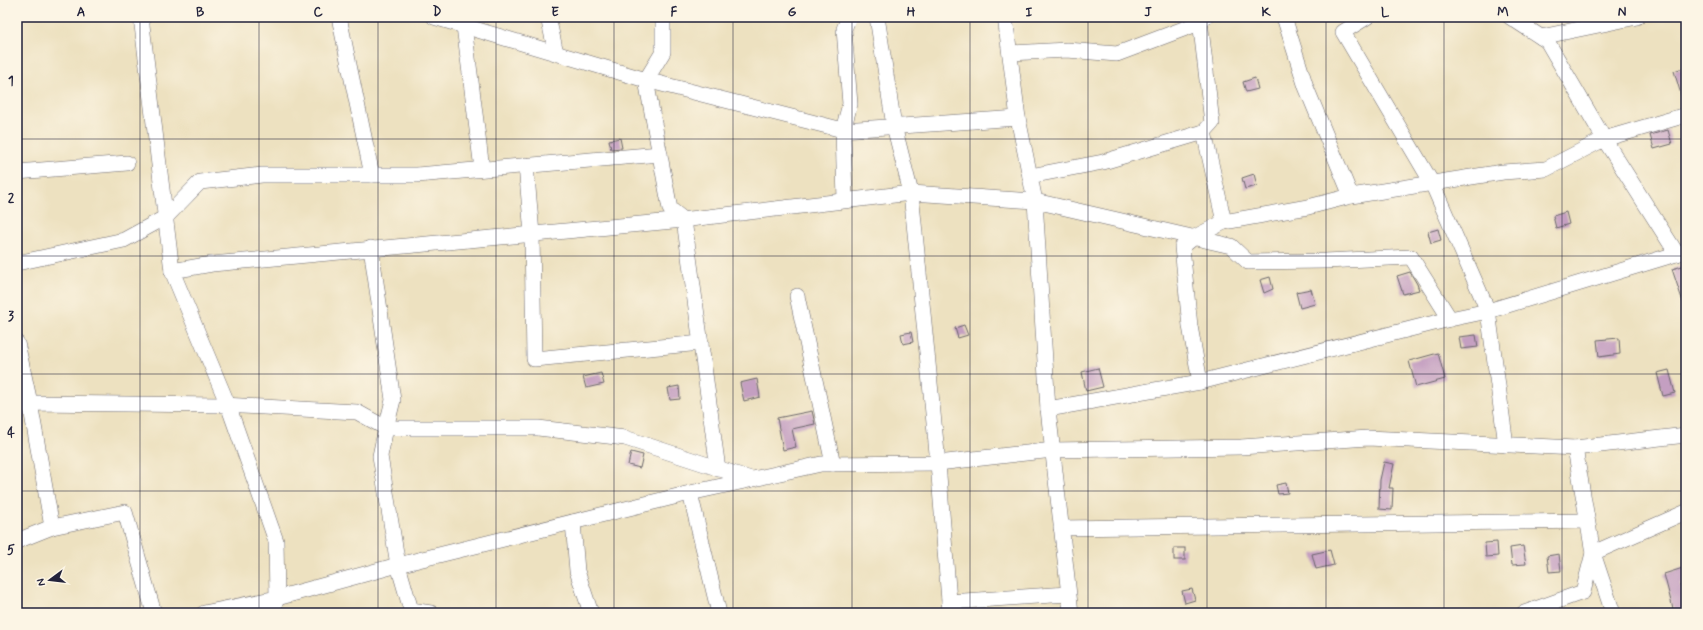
<svg xmlns="http://www.w3.org/2000/svg" width="1703" height="630" viewBox="0 0 1703 630" font-family="Mynerve,sans-serif">
<style>
.building{fill:#c49fc1}
.lines{fill:none;stroke-linecap:round;stroke-linejoin:round}
.street-casing{stroke:#69656a;stroke-width:16}
.street{stroke:#fff;stroke-width:15}
.grid{fill:none;stroke:#22223b;stroke-width:1;stroke-opacity:0.55}
.neatline{fill:none;stroke:#22223b;stroke-width:1.5}
.grid-label{font-size:13px;text-anchor:middle;font-weight:bold;fill:#22223b}
</style>
<rect width="100%" height="100%" fill="#fcf5e5"/>
<filter id="ink" filterUnits="userSpaceOnUse"><feTurbulence type="fractalNoise" baseFrequency=".025" numOctaves="2"/><feDisplacementMap in="SourceGraphic" scale="8" xChannelSelector="R" yChannelSelector="G"/><feConvolveMatrix kernelMatrix="1 2 1 2 8 2 1 2 1" color-interpolation-filters="sRGB"/></filter>
<filter id="wash" filterUnits="userSpaceOnUse"><feTurbulence type="fractalNoise" baseFrequency=".012" numOctaves="4" result="noise"/><feDisplacementMap in="SourceGraphic" scale="16" xChannelSelector="R" yChannelSelector="G"/><feGaussianBlur stdDeviation="0.9" result="paint"/><feColorMatrix in="noise" values="0 0 0 0 0 0 0 0 0 0 0 0 0 0 0 0 0 1.4 0 .05"/><feComposite in="paint" operator="in"/></filter>
<g filter="url(#wash)">
<rect width="100%" height="100%" fill="#ede1c0"/>
<g id="blocks">
<g class="building">
<path d="M 1686,67 L 1686,100 L 1683,101 L 1674,71 Z"/>
<path d="M 1255,78 L 1258,89 L 1246,92 L 1243,82 Z"/>
<path d="M 1668,130 L 1672,144 L 1654,149 L 1650,135 Z"/>
<path d="M 620,138 L 622,148 L 611,149 L 609,140 Z"/>
<path d="M 1254,174 L 1257,186 L 1245,189 L 1242,178 Z"/>
<path d="M 1566,212 L 1569,224 L 1556,228 L 1553,216 Z"/>
<path d="M 1438,229 L 1441,240 L 1431,243 L 1428,232 Z"/>
<path d="M 1686,265 L 1686,305 L 1684,305 L 1672,269 Z"/>
<path d="M 1410,272 L 1417,284 L 1419,290 L 1403,294 L 1397,276 Z"/>
<path d="M 1270,277 L 1273,289 L 1264,293 L 1260,280 Z"/>
<path d="M 1311,289 L 1315,304 L 1300,308 L 1296,292 Z"/>
<path d="M 964,325 L 968,335 L 958,338 L 955,328 Z"/>
<path d="M 911,332 L 913,342 L 903,344 L 901,334 Z"/>
<path d="M 1476,335 L 1478,347 L 1461,349 L 1459,337 Z"/>
<path d="M 1619,338 L 1620,354 L 1599,357 L 1597,340 Z"/>
<path d="M 1438,353 L 1445,379 L 1416,387 L 1409,361 Z"/>
<path d="M 1098,368 L 1103,387 L 1086,391 L 1082,372 Z"/>
<path d="M 1669,370 L 1675,393 L 1663,396 L 1657,373 Z"/>
<path d="M 601,373 L 604,384 L 586,388 L 583,377 Z"/>
<path d="M 757,379 L 760,397 L 744,401 L 740,383 Z"/>
<path d="M 679,386 L 680,399 L 670,400 L 668,388 Z"/>
<path d="M 812,411 L 815,424 L 792,429 L 796,447 L 783,450 L 777,418 Z"/>
<path d="M 631,452 L 643,455 L 640,468 L 628,465 Z"/>
<path d="M 1384,462 L 1394,464 L 1389,488 L 1393,488 L 1392,510 L 1379,509 L 1380,480 Z"/>
<path d="M 1286,483 L 1288,493 L 1278,494 L 1276,485 Z"/>
<path d="M 1497,542 L 1498,556 L 1486,557 L 1485,543 Z"/>
<path d="M 1523,546 L 1526,564 L 1512,565 L 1510,548 Z"/>
<rect x="1174" y="548" width="11" height="12"/>
<path d="M 1330,550 L 1334,565 L 1316,569 L 1312,554 Z"/>
<path d="M 1559,554 L 1561,571 L 1549,572 L 1547,556 Z"/>
<path d="M 1686,567 L 1686,582 L 1680,584 L 1686,605 L 1686,613 L 1674,613 L 1664,574 Z"/>
<path d="M 1192,589 L 1195,600 L 1185,603 L 1182,591 Z"/>
</g>
</g>
</g>
<g filter="url(#ink)">
<use href="#blocks" fill-opacity="0" stroke="#69656a" stroke-width="1"/>
<g class="lines">
<defs>
<g id="street">
<path d="M 141,17 L 172,271 L 228,405 L 276,541 L 277,598 L 272,613"/>
<path d="M 339,17 L 372,175"/>
<path d="M 434,17 L 646,80 L 843,130 L 1018,118"/>
<path d="M 548,17 L 556,53"/>
<path d="M 663,17 L 663,52 L 646,80 L 670,209 L 684,220 L 718,469"/>
<path d="M 877,17 L 894,126 L 911,193 L 938,463 L 950,613"/>
<path d="M 1005,17 L 1018,118 L 1035,201 L 1048,409 L 1071,613"/>
<path d="M 1284,17 L 1306,87 L 1351,196"/>
<path d="M 1367,17 L 1343,32 L 1432,183 L 1488,311 L 1506,445"/>
<path d="M 1510,17 L 1547,41 L 1606,142 L 1677,254"/>
<path d="M 464,26 L 482,169"/>
<path d="M 1541,37 L 1637,17"/>
<path d="M 1010,53 L 1067,50 L 1117,54 L 1194,25 L 1205,17"/>
<path d="M 526,165 L 532,234 L 534,359 L 701,343"/>
<path d="M 17,172 L 127,163"/>
<path d="M 1030,176 L 1103,162 L 1204,132"/>
<path d="M 845,200 L 843,130 L 850,104 L 844,29 L 849,17"/>
<path d="M 1224,222 L 1308,207 L 1351,196 L 1503,172 L 1546,169 L 1604,139 L 1686,115"/>
<path d="M 371,248 L 393,400 L 386,428 L 380,456 L 398,565 L 411,610 L 431,613"/>
<path d="M 17,263 L 124,240 L 166,217 L 200,182 L 262,175 L 417,175 L 660,154"/>
<path d="M 172,271 L 212,264 L 673,221 L 911,193 L 1035,201 L 1231,246 L 1248,262 L 1325,261 L 1411,257 L 1450,319"/>
<path d="M 797,296 L 833,464"/>
<path d="M 17,343 L 30,403 L 52,527 L 125,512 L 154,613"/>
<path d="M 1200,382 L 1190,326 L 1182,247 L 1193,238 L 1224,222 L 1204,132 L 1212,123 L 1200,20 L 1201,17"/>
<path d="M 17,406 L 30,403 L 223,405 L 357,412 L 386,428 L 538,428 L 625,438 L 751,479"/>
<path d="M 1048,409 L 1200,382 L 1450,319 L 1488,311 L 1686,251"/>
<path d="M 1575,448 L 1593,553 L 1613,613"/>
<path d="M 690,493 L 719,613"/>
<path d="M 573,522 L 577,571 L 591,613"/>
<path d="M 1061,528 L 1587,521"/>
<path d="M 17,541 L 52,527"/>
<path d="M 949,602 L 1068,594"/>
<path d="M 204,613 L 277,598 L 398,565 L 690,493 L 821,464 L 938,463 L 1053,450 L 1241,447 L 1368,438 L 1575,448 L 1686,435"/>
<path d="M 1524,613 L 1583,592 L 1593,553 L 1686,512"/>
</g>
</defs>
<use href="#street" class="street-casing"/>
<use href="#street" class="street"/>
</g>
</g>
<path class="grid" d="M 140,17 L 140,613M 259,17 L 259,613M 378,17 L 378,613M 496,17 L 496,613M 614,17 L 614,613M 733,17 L 733,613M 852,17 L 852,613M 970,17 L 970,613M 1088,17 L 1088,613M 1207,17 L 1207,613M 1326,17 L 1326,613M 1444,17 L 1444,613M 1562,17 L 1562,613M 17,139 L 1686,139M 17,256 L 1686,256M 17,374 L 1686,374M 17,491 L 1686,491"/>
<rect width="1703" height="630" fill="none" stroke="#fcf5e5" stroke-width="44"/>
<g transform="translate(50 580) rotate(255)" stroke="#fcf5e5" stroke-width="3" paint-order="stroke">
<path d="M0-3L7 15L0 10L-7 15Z" fill="#22223b"/>
<text y="-6" font-size="11" font-weight="bold" text-anchor="middle" fill="#22223b">N</text>
</g>
<rect x="22" y="22" width="1659" height="586" class="neatline"/>
<g class="grid-label">
<text x="81" y="16">A</text>
<text x="200" y="16">B</text>
<text x="318" y="16">C</text>
<text x="437" y="16">D</text>
<text x="555" y="16">E</text>
<text x="674" y="16">F</text>
<text x="792" y="16">G</text>
<text x="911" y="16">H</text>
<text x="1029" y="16">I</text>
<text x="1148" y="16">J</text>
<text x="1266" y="16">K</text>
<text x="1385" y="16">L</text>
<text x="1503" y="16">M</text>
<text x="1622" y="16">N</text>
<text x="11" y="85">1</text>
<text x="11" y="202">2</text>
<text x="11" y="320">3</text>
<text x="11" y="437">4</text>
<text x="11" y="554">5</text>
</g>
</svg>
